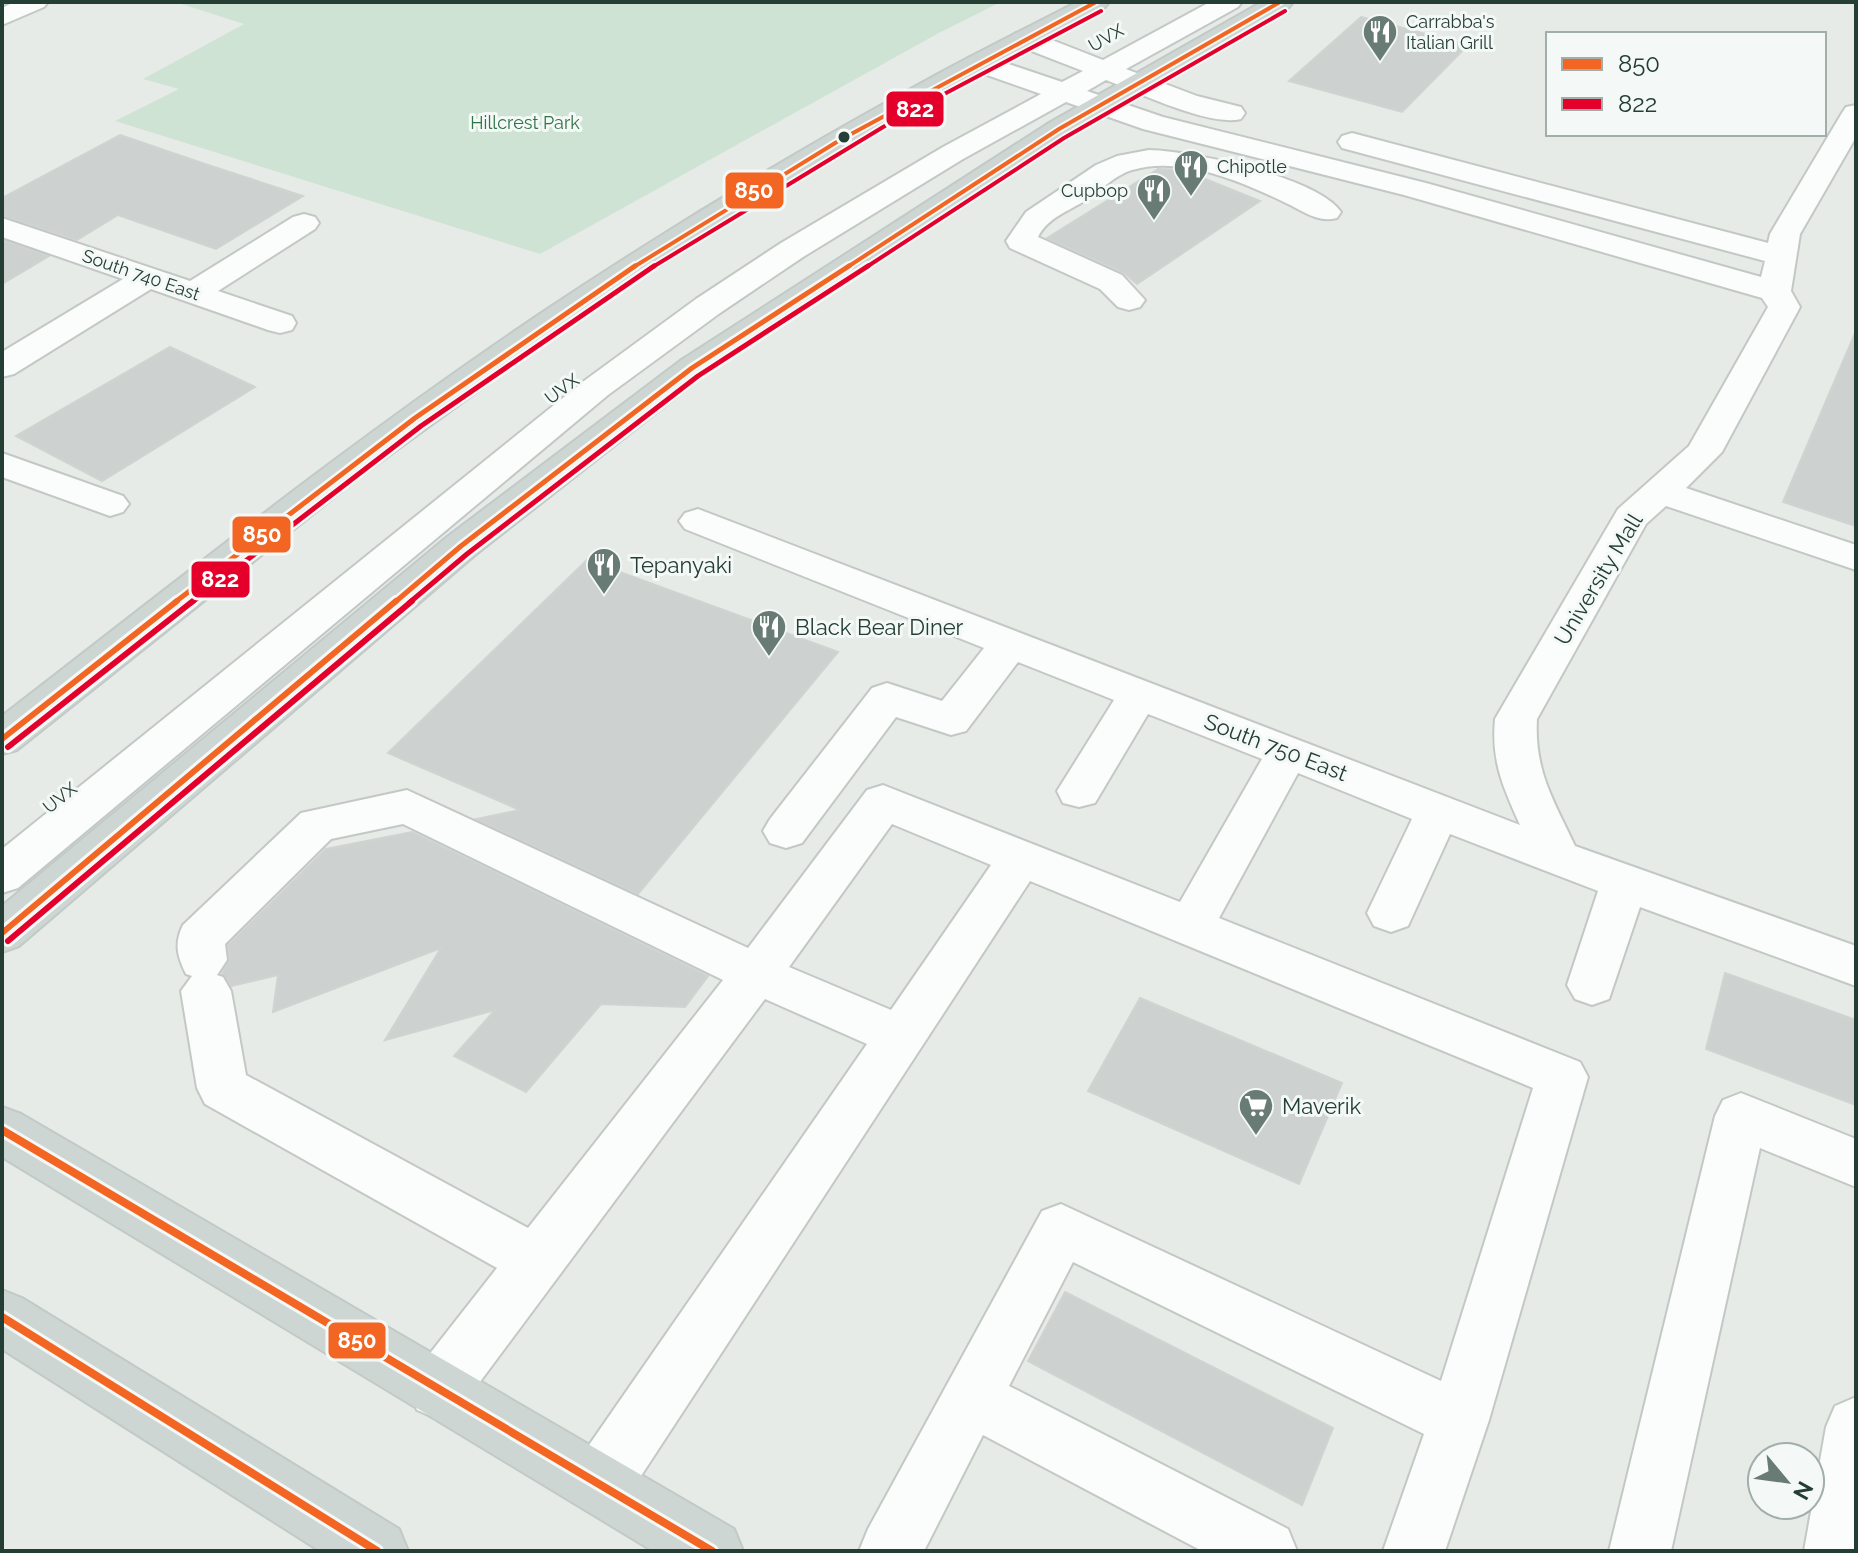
<svg xmlns="http://www.w3.org/2000/svg" width="1858" height="1553" viewBox="0 0 1858 1553" font-family="Raleway,sans-serif">
<style>
.green{fill:#cfe3d4}
.building{fill:#cdd2d0;stroke:#cfd4d1;stroke-width:2}
.lines{fill:none;stroke-linecap:round;stroke-linejoin:round}
.minor-casing{stroke:#c3c8c5;stroke-width:4}
.major-casing{stroke:#c2cac7;stroke-width:4}
.minor{fill:#fbfcfc;fill-rule:evenodd}
.major{fill:#ced6d3;fill-rule:evenodd}
.bus-1-far3-casing{stroke:#f4f9f7;stroke-width:8}
.bus-1-far2-casing{stroke:#f4f9f7;stroke-width:10}
.bus-1-far1-casing{stroke:#f4f9f7;stroke-width:12}
.bus-1-casing{stroke:#f4f9f7;stroke-width:14}
.bus-2-far2-casing{stroke:#f4f9f7;stroke-width:8}
.bus-2-far1-casing{stroke:#f4f9f7;stroke-width:10}
.bus-2-casing{stroke:#f4f9f7;stroke-width:12}
.bus-1-far3{stroke:#f26522;stroke-width:4}
.bus-1-far2{stroke:#f26522;stroke-width:5}
.bus-1-far1{stroke:#f26522;stroke-width:6}
.bus-1{stroke:#f26522;stroke-width:8}
.bus-2-far2{stroke:#e4002b;stroke-width:4}
.bus-2-far1{stroke:#e4002b;stroke-width:5}
.bus-2{stroke:#e4002b;stroke-width:6}
.bus-dot{fill:#243e35;stroke:#f4f9f7;stroke-width:3}
.labels{text-anchor:middle;stroke-width:6;stroke-linejoin:round;paint-order:stroke}
.far-poi-label{font-size:18px;fill:#243e35;stroke:#f4f9f7;text-anchor:start}
.far-street-label{font-size:18px;fill:#243e35;stroke:#f4f9f7}
.far-park-label{font-size:18px;fill:#2e7445;stroke:#f4f9f7}
.poi-label{font-size:22px;fill:#243e35;stroke:#f4f9f7;text-anchor:start}
.street-label{font-size:22px;fill:#243e35;stroke:#f4f9f7}
.line-badge{stroke:#f4f9f7;stroke-width:3}
.badge-label{font-size:22px;text-anchor:middle;font-weight:bold;fill:#fff}
</style>
<rect width="100%" height="100%" fill="#e6ebe8"/>
<path class="green" d="M 175,2 L 1001,2 L 937,34 L 540,254 L 115,121 L 179,89 L 143,79 L 244,24 Z"/>
<g class="building">
<path d="M 1361,17 L 1468,45 L 1402,112 L 1289,81 Z"/>
<path d="M 120,135 L 205,164 L 303,196 L 216,249 L 118,215 L 77,240 L 2,215 L 2,198 Z"/>
<path d="M 1158,169 L 1183,170 L 1260,201 L 1137,284 L 1123,272 L 1047,238 Z"/>
<path d="M 2,240 L 49,256 L 2,284 Z"/>
<path d="M 1856,331 L 1856,526 L 1783,502 Z"/>
<path d="M 170,347 L 255,387 L 102,481 L 16,436 Z"/>
<path d="M 587,560 L 838,652 L 638,894 L 476,819 L 520,810 L 388,753 Z"/>
<path d="M 412,832 L 708,976 L 685,1007 L 601,1004 L 526,1092 L 454,1056 L 495,1010 L 385,1040 L 441,948 L 273,1012 L 278,975 L 231,986 L 222,973 L 230,960 L 228,945 L 326,849 Z"/>
<path d="M 1725,973 L 1856,1020 L 1856,1105 L 1706,1049 Z"/>
<path d="M 1140,998 L 1342,1083 L 1299,1184 L 1088,1091 Z"/>
<path d="M 1065,1292 L 1333,1428 L 1302,1505 L 1028,1361 Z"/>
</g>
<g class="lines">
<defs>
<g id="minor">
<path d="M 14,2 L 48,2 L 44,7 L 2,25 L 2,8 Z"/>
<path d="M 1210,2 L 1242,2 L 1238,7 L 1126,69 L 1197,96 L 1241,107 L 1245,113 L 1241,119 C 1210,127 1137,92 1106,80 L 1087,91 L 1163,117 L 1426,183 L 1761,277 L 1765,261 L 1342,148 L 1338,142 L 1342,136 L 1352,133 L 1768,243 L 1770,234 L 1842,113 L 1846,107 L 1856,105 L 1856,137 L 1800,234 L 1791,291 L 1800,307 L 1722,452 L 1686,488 L 1856,545 L 1856,570 L 1666,506 L 1646,524 L 1537,719 C 1534,771 1554,801 1575,846 L 1856,946 L 1856,986 L 1640,907 L 1609,999 L 1592,1005 L 1575,999 L 1567,985 L 1598,891 L 1450,834 L 1408,926 L 1391,932 L 1374,926 L 1367,913 L 1412,819 L 1298,773 L 1219,918 L 1580,1062 L 1588,1077 L 1489,1420 L 1445,1551 L 1383,1551 L 1424,1434 L 1073,1262 L 1009,1386 L 1288,1529 L 1297,1551 L 1202,1551 L 983,1435 L 924,1551 L 859,1551 L 868,1529 L 1042,1211 L 1061,1204 L 1441,1381 L 1533,1088 L 1030,881 L 622,1505 L 600,1514 L 578,1505 L 569,1483 L 578,1461 L 867,1044 L 765,999 L 459,1410 L 438,1419 L 417,1410 L 409,1390 L 417,1370 L 497,1268 L 205,1104 L 197,1088 L 181,991 L 192,976 L 186,974 C 177,956 174,943 183,925 L 301,813 L 407,790 L 748,948 L 867,790 L 883,785 L 1180,902 L 1262,759 L 1148,714 L 1095,803 L 1079,807 L 1063,803 L 1057,791 L 1114,700 L 1018,662 L 966,731 L 951,735 L 896,717 L 802,843 L 786,848 L 770,843 L 763,831 L 770,819 L 872,688 L 887,683 L 942,701 L 984,648 L 685,529 L 679,521 L 685,513 L 698,509 L 1520,825 C 1503,787 1491,761 1495,719 L 1618,509 L 1689,446 L 1768,307 L 1762,298 L 1404,195 L 1143,129 L 1066,102 L 963,159 L 803,257 L 720,313 L 608,395 L 18,888 L 2,893 L 2,849 L 584,381 L 696,299 L 781,243 L 943,147 L 1041,94 L 970,69 L 966,63 L 970,57 L 988,57 L 1062,82 L 1083,71 L 1016,45 L 1012,39 L 1016,33 L 1034,33 L 1103,60 ZM 403,824 L 723,980 L 528,1228 L 246,1075 L 231,991 L 223,977 L 217,975 L 227,960 L 225,944 L 331,839 ZM 892,824 L 991,865 L 891,1010 L 789,967 Z"/>
<path d="M 1149,150 C 1192,151 1317,177 1341,212 L 1337,218 C 1317,223 1303,211 1286,203 C 1243,182 1181,155 1132,170 C 1115,175 1101,190 1086,200 C 1069,211 1047,218 1038,237 L 1122,275 L 1145,300 L 1140,307 L 1129,310 L 1118,307 L 1100,289 L 1010,248 L 1006,241 L 1026,212 L 1096,165 L 1117,156 Z"/>
<path d="M 304,214 L 315,217 L 319,223 L 315,229 L 218,291 L 292,316 L 296,323 L 292,330 L 280,333 L 268,330 L 151,289 L 14,374 L 2,377 L 2,352 L 123,279 L 2,237 L 2,218 L 190,281 L 293,217 Z"/>
<path d="M 2,453 L 123,496 L 129,504 L 123,512 L 110,516 L 2,477 Z"/>
<path d="M 1741,1093 L 1856,1139 L 1856,1187 L 1760,1148 L 1671,1551 L 1609,1551 L 1715,1116 L 1723,1100 Z"/>
<path d="M 1856,1397 L 1856,1551 L 1804,1551 L 1826,1427 L 1835,1406 Z"/>
</g>
<g id="major">
<path d="M 1077,2 L 1109,2 L 1105,7 L 966,80 L 850,146 L 709,233 L 570,324 L 358,478 L 17,750 L 2,754 L 2,716 C 182,577 360,434 549,308 C 671,227 798,150 927,80 C 976,53 1027,28 1077,2 Z"/>
<path d="M 1262,2 L 1293,2 L 1289,7 L 1069,135 L 704,375 L 475,555 L 19,946 L 2,952 L 2,906 L 447,537 L 680,361 L 1049,123 Z"/>
<path d="M 2,1107 L 21,1114 L 734,1529 L 743,1551 L 653,1551 L 2,1157 Z"/>
<path d="M 2,1290 L 22,1298 L 399,1529 L 408,1551 L 320,1551 L 2,1349 Z"/>
</g>
</defs>
<use href="#minor" class="minor-casing"/>
<use href="#major" class="major-casing"/>
<use href="#minor" class="minor"/>
<use href="#major" class="major"/>
<defs>
<g id="bus-1-far3">
<path d="M 632,268 L 840,140 L 1096,2"/>
<path d="M 846,268 L 1059,129 L 1280,2"/>
</g>
<g id="bus-1-far2">
<path d="M 174,603 L 415,418 L 635,266"/>
<path d="M 394,603 L 461,546 L 692,368 L 849,266"/>
</g>
<g id="bus-1-far1">
<path d="M 2,739 L 177,601"/>
<path d="M 2,933 L 396,601"/>
</g>
<g id="bus-1">
<path d="M 2,1130 L 712,1551"/>
<path d="M 2,1317 L 377,1551"/>
</g>
<g id="bus-2-far2">
<path d="M 651,268 L 893,121 L 1101,11"/>
<path d="M 865,268 L 1064,138 L 1285,11"/>
</g>
<g id="bus-2-far1">
<path d="M 191,603 L 421,426 L 654,266"/>
<path d="M 409,603 L 467,554 L 698,376 L 868,266"/>
</g>
<g id="bus-2">
<path d="M 8,747 L 193,601"/>
<path d="M 8,941 L 412,601"/>
</g>
</defs>
<use href="#bus-1-far3" class="bus-1-far3-casing"/>
<use href="#bus-1-far2" class="bus-1-far2-casing"/>
<use href="#bus-1-far1" class="bus-1-far1-casing"/>
<use href="#bus-1" class="bus-1-casing"/>
<use href="#bus-2-far2" class="bus-2-far2-casing"/>
<use href="#bus-2-far1" class="bus-2-far1-casing"/>
<use href="#bus-2" class="bus-2-casing"/>
<use href="#bus-1-far3" class="bus-1-far3"/>
<use href="#bus-1-far2" class="bus-1-far2"/>
<use href="#bus-1-far1" class="bus-1-far1"/>
<use href="#bus-1" class="bus-1"/>
<use href="#bus-2-far2" class="bus-2-far2"/>
<use href="#bus-2-far1" class="bus-2-far1"/>
<use href="#bus-2" class="bus-2"/>
</g>
<defs>
<symbol id="restaurant-pin" viewBox="-11 -11 22 30"><path d="M0 17L-7.5 6A9.5 9.5 0 1 1 7.5 6Z" fill="#687b74" stroke="#f4f9f7"/><path d="M-5-6h1v4h1v-4h1v4h1v-4h1v5L-1.5 .5V6h-2V.5L-5-1ZM5-6V6H3V1.5H1.5Q1.5-4 5-6Z" fill="#fff"/></symbol>
<symbol id="supermarket-pin" viewBox="-11 -11 22 30"><path d="M0 17L-7.5 6A9.5 9.5 0 1 1 7.5 6Z" fill="#687b74" stroke="#f4f9f7"/><path d="M-6-5.5h2.5l.6 2H6L4.5 2H-2.5L-4.4-4H-6ZM-1.5 3.2a1.3 1.3 0 1 0 .1 0ZM3 3.2a1.3 1.3 0 1 0 .1 0Z" fill="#fff"/></symbol>
</defs>
<g fill-rule="evenodd">
<use href="#restaurant-pin" x="1360" y="12" width="40" height="54"/>
<use href="#restaurant-pin" x="1171" y="147" width="40" height="54"/>
<use href="#restaurant-pin" x="1134" y="171" width="40" height="54"/>
<use href="#restaurant-pin" x="584" y="545" width="40" height="54"/>
<use href="#restaurant-pin" x="749" y="607" width="40" height="54"/>
<use href="#supermarket-pin" x="1236" y="1086" width="40" height="54"/>
</g>
<circle class="bus-dot" cx="844" cy="137" r="7"/>
<g class="labels">
<g class="far-poi-label">
<text x="1406" y="28">Carrabba's<tspan x="1406" dy="21">Italian Grill</tspan></text>
<text x="1217" y="173">Chipotle</text>
<text x="1128" y="197" text-anchor="end">Cupbop</text>
</g>
<g class="far-street-label">
<text transform="translate(1106 38) rotate(-30)" y="6">UVX</text>
<text transform="translate(141 275) rotate(19)" y="6">South 740 East</text>
<text transform="translate(562 389) rotate(-37)" y="6">UVX</text>
<text transform="translate(60 798) rotate(-39)" y="6">UVX</text>
</g>
<g class="far-park-label">
<text x="525" y="129">Hillcrest Park</text>
</g>
<g class="poi-label">
<text x="630" y="573">Tepanyaki</text>
<text x="795" y="635">Black Bear Diner</text>
<text x="1282" y="1114">Maverik</text>
</g>
<g class="street-label">
<text transform="translate(1598 579) rotate(-59)" y="8">University Mall</text>
<text transform="translate(1276 747) rotate(21)" y="8">South 750 East</text>
</g>
</g>
<g class="line-badge">
<rect x="885" y="90" width="60" height="38" rx="8" fill="#e4002b"/>
<rect x="724" y="171" width="61" height="39" rx="8" fill="#f26522"/>
<rect x="231" y="515" width="61" height="39" rx="8" fill="#f26522"/>
<rect x="190" y="560" width="61" height="39" rx="8" fill="#e4002b"/>
<rect x="327" y="1321" width="60" height="39" rx="8" fill="#f26522"/>
</g>
<g class="badge-label">
<text x="915" y="117">822</text>
<text x="754" y="198">850</text>
<text x="262" y="542">850</text>
<text x="220" y="587">822</text>
<text x="357" y="1348">850</text>
</g>
<rect width="1858" height="1553" fill="none" stroke="#243e35" stroke-width="8"/>
<rect x="1546" y="32" width="280" height="104" fill="#f4f9f7" stroke="#a1aea9" stroke-width="2"/>
<rect x="1562" y="58" width="40" height="12" fill="#f26522" stroke="#a1aea9" stroke-width="2"/>
<text x="1618" y="72" font-size="24" fill="#243e35">850</text>
<rect x="1562" y="98" width="40" height="12" fill="#e4002b" stroke="#a1aea9" stroke-width="2"/>
<text x="1618" y="112" font-size="24" fill="#243e35">822</text>
<g transform="translate(1786 1481) rotate(119)"><circle r="38" fill="#f4f9f7" stroke="#a1aea9" stroke-width="2"/>
<path d="M0-6L14 30L0 20L-14 30Z" fill="#687b74"/>
<text y="-12" font-size="22" font-weight="bold" text-anchor="middle" fill="#243e35">N</text>
</g>
</svg>
